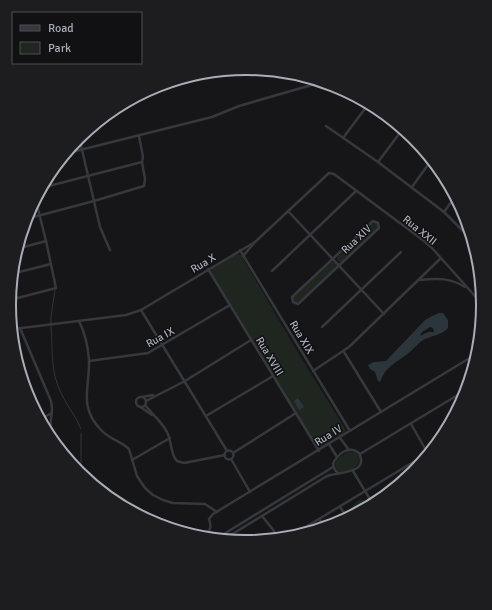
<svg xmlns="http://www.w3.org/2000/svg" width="492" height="610" viewBox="0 0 492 610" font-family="Signika,sans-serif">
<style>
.green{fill:#1e261f}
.water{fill:#2c353c;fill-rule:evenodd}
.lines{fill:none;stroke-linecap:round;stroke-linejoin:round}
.stream{stroke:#2c353c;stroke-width:1}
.minor{stroke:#37383d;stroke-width:2.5}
.labels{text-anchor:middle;stroke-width:3;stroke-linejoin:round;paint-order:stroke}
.street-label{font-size:11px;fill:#a8adb8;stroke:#111113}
.rim{fill:none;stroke:#a8adb8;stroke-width:2}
</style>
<rect width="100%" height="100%" fill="#161618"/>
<g class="green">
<path d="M 373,223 L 378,224 L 378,228 L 341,263 L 337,260 L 337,257 Z"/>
<path d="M 237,254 L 241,255 L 297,351 L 346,430 C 344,436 337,436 332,438 L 328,443 L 320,448 L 317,447 L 211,272 L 212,269 Z"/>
<path d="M 331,262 L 334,262 L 337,266 L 336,268 L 298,302 L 295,302 L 293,300 L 293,297 Z"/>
<path d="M 349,452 C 369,451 358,474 339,472 C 330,462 340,455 349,452 Z"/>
<path d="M 359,500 L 364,500 L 366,504 L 354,512 L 352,506 Z"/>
</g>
<g class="water">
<path d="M 439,313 L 443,313 L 448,320 L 448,328 C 441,336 432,335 423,340 C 417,344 412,351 406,355 C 399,360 392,364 386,371 C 383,374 382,378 380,382 L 378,381 L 375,372 L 370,369 L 368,365 L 374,362 L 386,361 L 425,320 L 432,316 ZM 430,327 L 433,328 L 434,332 L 428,332 L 420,336 L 422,332 Z"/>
<path d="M 298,398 L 304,407 L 299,410 L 294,401 Z"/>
</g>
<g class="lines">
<g class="stream">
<path d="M 51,323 L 51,316 L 55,290"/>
<path d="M 51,326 C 53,350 50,371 61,393 C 67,406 76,416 81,429"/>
<path d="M 81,433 L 81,474"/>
</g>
<g class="minor">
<path d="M 326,126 L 378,162 L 444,212 L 470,238"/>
<path d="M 79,137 L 100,227 L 110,250"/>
<path d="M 343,138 L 367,106"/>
<path d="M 68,153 L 212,117 L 239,106 L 315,84 L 322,84 L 345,97"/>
<path d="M 378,162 L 402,130"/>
<path d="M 45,187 L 142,162 L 143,157 L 139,136"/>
<path d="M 412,187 L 430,162"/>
<path d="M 288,211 L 384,314"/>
<path d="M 444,212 L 454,198"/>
<path d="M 26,219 L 94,201 L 144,186 L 145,179 L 142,162"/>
<path d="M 373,221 L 378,223 L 379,228 L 298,304 L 293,302 L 292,297 Z"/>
<path d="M 20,248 L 46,241"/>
<path d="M 240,250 L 350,431"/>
<path d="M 243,256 L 255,242"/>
<path d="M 208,269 L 319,451"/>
<path d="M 272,271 L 356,191"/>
<path d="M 15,273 L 51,264"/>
<path d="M 420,280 C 437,278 451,278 465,287"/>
<path d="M 10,300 L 56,288 L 46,241 L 36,201"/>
<path d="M 141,310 L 227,451"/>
<path d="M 79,321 C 85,333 88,346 89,360 C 90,387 78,406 101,430 C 109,439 121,441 129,449 L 137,476 L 145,488 L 153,495 L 163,500 L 173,503 L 205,504 L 217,512"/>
<path d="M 322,327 L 401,252"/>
<path d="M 20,328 L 51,401 L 52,408 L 50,430"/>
<path d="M 14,329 L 126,315 L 141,310 L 255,242 L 329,173 L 334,174 L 424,241 L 432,248 L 483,305"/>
<path d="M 344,352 L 381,412"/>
<path d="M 89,361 L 148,353 L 230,305"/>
<path d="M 313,371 L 349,347 L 441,258"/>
<path d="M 142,397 L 153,395"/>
<circle cx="141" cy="402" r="5"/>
<path d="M 146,401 L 185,381 L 251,340"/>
<path d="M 145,405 C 152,414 162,422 167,432 C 172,441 170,454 177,461 L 184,463 L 225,455"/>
<path d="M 139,406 L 152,415"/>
<path d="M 206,416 L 273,376"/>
<path d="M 42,418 L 52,413"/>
<path d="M 411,424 L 427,452"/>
<path d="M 340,438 L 349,450"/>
<path d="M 329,444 L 337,457"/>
<circle cx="229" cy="455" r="4.5"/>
<path d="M 233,453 L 296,413"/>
<path d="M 360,454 L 466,390"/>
<path d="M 231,459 L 250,492"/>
<path d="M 132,460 L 170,438"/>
<path d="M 353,471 L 371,501"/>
<path d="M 340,507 L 347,517"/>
<path d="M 262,516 L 278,536"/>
<path d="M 319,519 L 325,526"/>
<path d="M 299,531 L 425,455"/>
<path d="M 205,534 C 212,529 211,526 209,519 L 213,514 L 473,356"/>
<path d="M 219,537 L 333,467"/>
<path d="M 226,538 L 327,476 C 337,472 370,474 359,453 C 349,445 337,454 333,464 L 335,470 L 338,473"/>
</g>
</g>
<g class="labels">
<g class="street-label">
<text transform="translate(420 230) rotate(39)" y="4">Rua XXII</text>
<text transform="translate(356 239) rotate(-43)" y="4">Rua XIV</text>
<text transform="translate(203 263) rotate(-31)" y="4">Rua X</text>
<text transform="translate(160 337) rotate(-29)" y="4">Rua IX</text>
<text transform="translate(302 337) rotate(59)" y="4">Rua XIX</text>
<text transform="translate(270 356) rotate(59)" y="4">Rua XVIII</text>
<text transform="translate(328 435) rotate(-32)" y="4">Rua IV</text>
</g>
</g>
<path d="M0 0H492V610H0ZM16 305a230 230 0 1 1 460 0a230 230 0 1 1-460 0Z" fill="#1d1d20" fill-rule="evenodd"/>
<path class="rim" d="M16 305a230 230 0 1 1 460 0a230 230 0 1 1-460 0Z"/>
<rect x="12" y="12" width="130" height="52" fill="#111113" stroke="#4d4f55"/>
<rect x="20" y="25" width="20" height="6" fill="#37383d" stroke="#4d4f55"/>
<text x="48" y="32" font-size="12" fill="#a8adb8">Road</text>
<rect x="20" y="42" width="20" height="12" fill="#1e261f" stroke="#4d4f55"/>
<text x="48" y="52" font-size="12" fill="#a8adb8">Park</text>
</svg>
